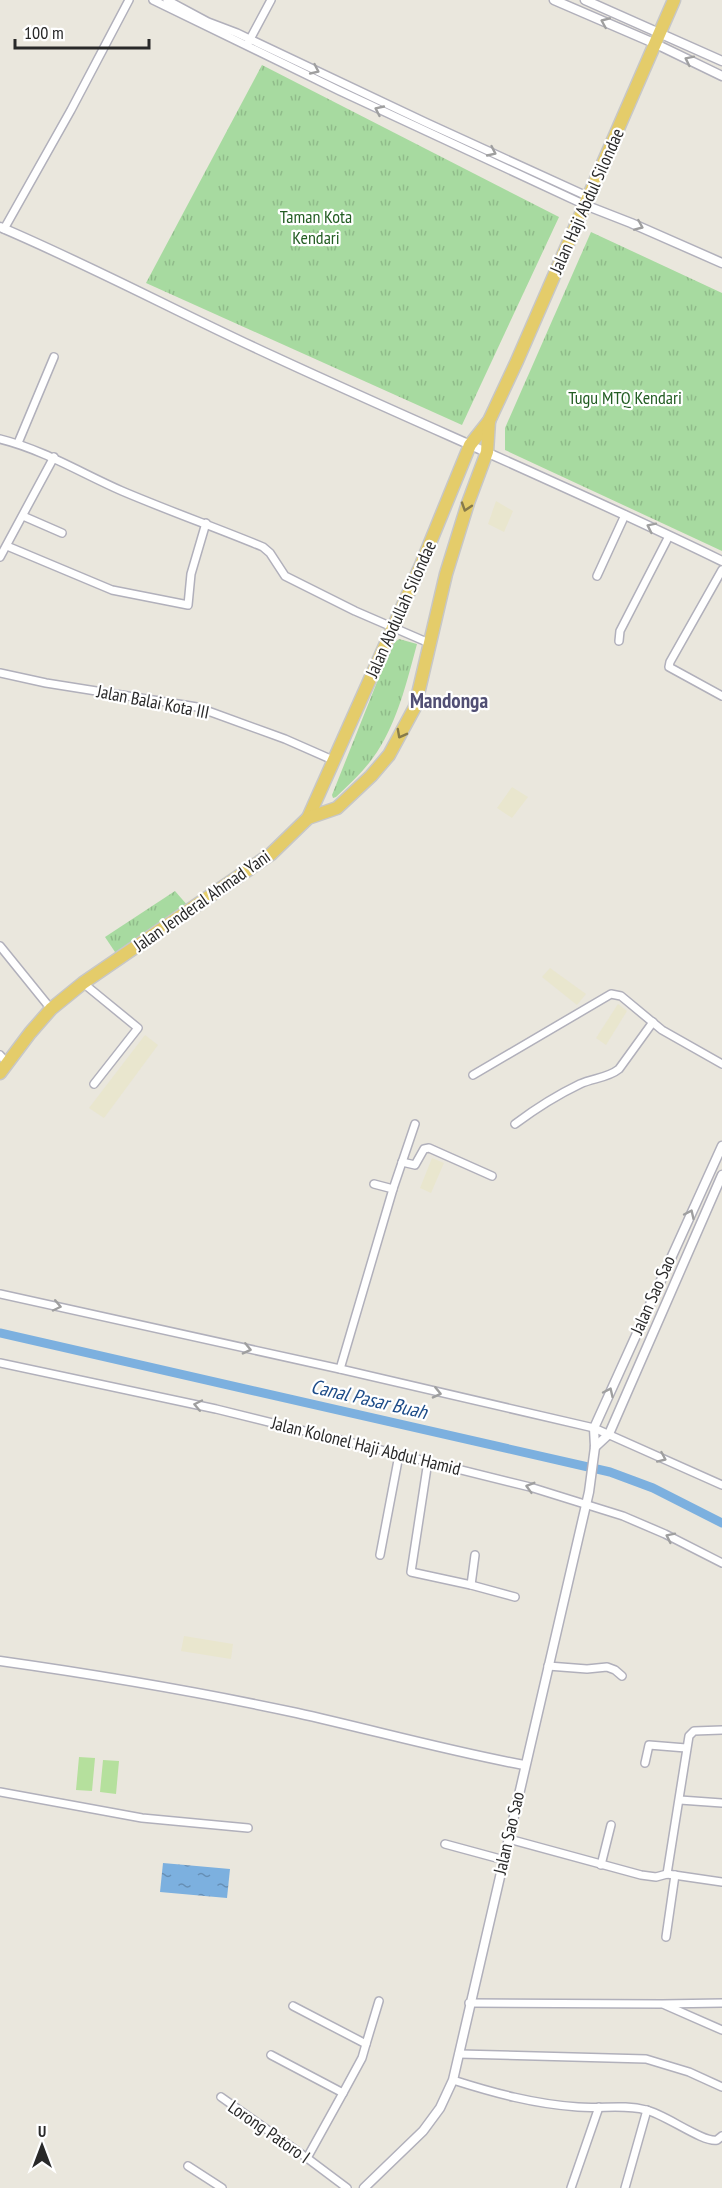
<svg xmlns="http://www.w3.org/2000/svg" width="722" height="2188" viewBox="0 0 722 2188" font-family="'PT Sans Narrow',sans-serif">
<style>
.education{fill:#e9e6ce}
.park{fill:url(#park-tufts)}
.pitch{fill:#b5e09d}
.water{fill:url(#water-ripples)}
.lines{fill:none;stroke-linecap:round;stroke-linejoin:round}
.canal{stroke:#7cb0df;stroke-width:9}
.minor-casing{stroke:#b1b0bb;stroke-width:10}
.tertiary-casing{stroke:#b1b0bb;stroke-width:11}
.trunk-casing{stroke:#c7c7c7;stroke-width:15}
.minor{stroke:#fff;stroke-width:7}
.tertiary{stroke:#fff;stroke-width:8}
.trunk{stroke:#e4cc6a;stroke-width:12}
.oneway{stroke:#9f9f9f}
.oneway2{stroke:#867a4a}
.labels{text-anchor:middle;stroke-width:4.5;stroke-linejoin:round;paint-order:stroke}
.street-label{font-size:18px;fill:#292929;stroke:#fff}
.park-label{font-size:18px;fill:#235d23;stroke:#fff}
.water-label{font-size:20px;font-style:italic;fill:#1e4d89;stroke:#fff}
.quarter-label{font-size:21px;font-weight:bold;fill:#514f74;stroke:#fff}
</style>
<defs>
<pattern id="park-tufts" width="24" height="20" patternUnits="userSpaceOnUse" patternTransform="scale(1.5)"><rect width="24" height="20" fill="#a7daa0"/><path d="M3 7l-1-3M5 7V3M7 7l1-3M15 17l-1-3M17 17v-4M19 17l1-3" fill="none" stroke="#90bb8a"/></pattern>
<pattern id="water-ripples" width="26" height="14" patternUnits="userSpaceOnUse" patternTransform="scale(1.5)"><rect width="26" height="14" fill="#7cb0df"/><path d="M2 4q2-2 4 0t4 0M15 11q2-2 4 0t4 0" fill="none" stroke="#668fb5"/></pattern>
</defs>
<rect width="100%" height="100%" fill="#eae7dd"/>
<g class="education">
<path d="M 496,501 L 513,511 L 504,532 L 488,524 Z"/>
<path d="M 512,787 L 528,797 L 512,818 L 497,808 Z"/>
<path d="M 550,968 L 586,994 L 577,1005 L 542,977 Z"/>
<path d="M 618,1004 L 627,1011 L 606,1045 L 596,1038 Z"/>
<path d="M 145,1035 L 158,1045 L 104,1118 L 89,1108 Z"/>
<path d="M 432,1158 L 444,1163 L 431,1193 L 420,1188 Z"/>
<path d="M 184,1636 L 233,1644 L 231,1659 L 181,1651 Z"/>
</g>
<g class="park">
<path d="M 262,65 L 559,217 L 462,425 L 146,283 Z"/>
<path d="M 591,232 L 722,293 L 722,551 L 505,450 L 505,428 Z"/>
<path d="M 399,639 L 417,644 C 407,681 398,720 377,752 C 366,769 351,783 336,797 L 333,798 L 332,795 L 387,657 L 394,643 Z"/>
<path d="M 175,891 L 188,906 L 117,955 L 105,937 Z"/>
</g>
<g class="pitch">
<path d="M 79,1757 L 95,1758 L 92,1791 L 76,1790 Z"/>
<path d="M 103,1760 L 119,1761 L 116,1794 L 100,1792 Z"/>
</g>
<path class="water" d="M 163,1863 L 230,1869 L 227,1898 L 160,1892 Z"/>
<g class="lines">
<path class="canal" d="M 0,1333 L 610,1472 L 653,1488 L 722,1523"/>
<defs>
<g id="minor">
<path d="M 153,0 L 340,91 L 585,205"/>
<path d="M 167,0 L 208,22 L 237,33 L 427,123 L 589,197"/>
<path d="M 248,43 L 271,0"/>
<path d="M 4,229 L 71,110 L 129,0"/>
<path d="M 0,439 C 44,450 81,473 122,491 C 169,511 217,528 263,547 L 270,553 L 285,576 L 355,611 L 429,643"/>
<path d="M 18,443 L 54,357"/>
<path d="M 23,516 L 62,533"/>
<path d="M 7,546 L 112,590 L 188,605 L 191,574 L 206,523"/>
<path d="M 0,557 L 54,457"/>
<path d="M 722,570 L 670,662 L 669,667 L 722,696"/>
<path d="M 597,576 L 625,515"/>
<path d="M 619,641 L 620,631 L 669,536"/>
<path d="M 0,673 L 46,683 L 197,707 L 285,739 L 335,761"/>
<path d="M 0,946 L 51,1009"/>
<path d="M 83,983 L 138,1028 L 94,1084"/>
<path d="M 0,1055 L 7,1063"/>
<path d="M 473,1075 L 611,994 L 621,996 L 662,1030 L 722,1064"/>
<path d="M 515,1124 C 535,1109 557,1095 580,1084 C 593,1078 608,1078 619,1069 L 653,1022"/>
<path d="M 402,1162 L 415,1165 L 424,1149 L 429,1148 L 492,1176"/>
<path d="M 374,1184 L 393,1189"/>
<path d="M 0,1294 L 340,1369 L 594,1428 L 722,1485"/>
<path d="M 0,1363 L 216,1409 L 530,1487 L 623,1516 L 665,1534 L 722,1563"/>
<path d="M 340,1369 L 393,1189 L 415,1124"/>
<path d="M 428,1461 L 411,1572 L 471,1585 L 515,1597"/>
<path d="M 380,1555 L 399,1455"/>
<path d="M 471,1585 L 475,1555"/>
<path d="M 548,1666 L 587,1669 L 607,1667 L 615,1670 L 622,1676"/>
<path d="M 645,1763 L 649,1745 L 686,1748"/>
<path d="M 0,1792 L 142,1818 L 248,1828"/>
<path d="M 680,1800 L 722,1803"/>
<path d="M 509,1839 L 641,1875 L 656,1877 L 667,1874 L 722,1882"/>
<path d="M 445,1844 L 504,1860"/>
<path d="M 601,1865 L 611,1825"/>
<path d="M 667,1874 L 689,1736 L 694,1731 L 722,1730"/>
<path d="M 666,1937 L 675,1875"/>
<path d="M 469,2003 L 662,2004 L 722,2003"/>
<path d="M 665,2005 L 722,2030"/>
<path d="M 366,2044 L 379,2001"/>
<path d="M 459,2054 L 646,2059 L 689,2072 L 722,2087"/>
<path d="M 271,2055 L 343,2093 L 362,2058 L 366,2044 L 293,2006"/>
<path d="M 453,2080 C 494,2093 534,2104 578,2107 C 601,2109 624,2104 646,2110 C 665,2114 703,2143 717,2140 L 722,2136"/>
<path d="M 221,2097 L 307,2158 L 347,2188"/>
<path d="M 307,2158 L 343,2093"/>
<path d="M 188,2166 L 222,2188"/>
<path d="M 571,2188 L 599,2107"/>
<path d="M 625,2188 L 647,2110"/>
</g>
<g id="tertiary">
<path d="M 554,0 L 656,44 L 722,76"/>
<path d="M 585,0 L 722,61"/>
<path d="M 585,205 L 631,223 L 722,263"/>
<path d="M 0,227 C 94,267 183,315 275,357 C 424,426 575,489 722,561"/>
<path d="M 595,1447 L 609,1434 L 722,1175"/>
<path d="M 0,1661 C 99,1675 199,1692 297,1713 C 373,1730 448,1751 524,1765"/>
<path d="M 364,2188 L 423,2131 L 440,2108 L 453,2080 L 589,1492 L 595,1447 L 594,1428 L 722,1146"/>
</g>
<g id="trunk">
<path d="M 308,818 L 421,565 L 470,445 L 489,421 L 517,361 L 674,0"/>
<path d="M 0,1073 L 30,1033 L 51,1009 L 83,983 L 271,854 L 308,818 L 337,808 L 371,776 L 389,755 L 415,707 L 446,574 L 468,503 L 487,452 L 489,421"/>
</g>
</defs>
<use href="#minor" class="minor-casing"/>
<use href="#tertiary" class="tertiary-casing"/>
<use href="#trunk" class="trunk-casing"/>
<use href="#minor" class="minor"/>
<use href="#tertiary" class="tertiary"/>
<use href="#trunk" class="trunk"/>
</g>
<defs><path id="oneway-chevron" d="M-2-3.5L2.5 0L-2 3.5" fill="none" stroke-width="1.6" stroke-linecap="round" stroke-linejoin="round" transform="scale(1.5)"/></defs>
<g class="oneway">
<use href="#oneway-chevron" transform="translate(605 22) rotate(-157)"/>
<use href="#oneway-chevron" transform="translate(689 60) rotate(-154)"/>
<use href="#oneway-chevron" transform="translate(315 70) rotate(25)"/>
<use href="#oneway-chevron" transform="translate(379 110) rotate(-155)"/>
<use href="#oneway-chevron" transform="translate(492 152) rotate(25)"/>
<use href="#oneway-chevron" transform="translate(639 226) rotate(23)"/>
<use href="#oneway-chevron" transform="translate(651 527) rotate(-154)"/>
<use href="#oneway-chevron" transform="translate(690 1214) rotate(-65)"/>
<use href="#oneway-chevron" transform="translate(57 1306) rotate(12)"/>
<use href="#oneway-chevron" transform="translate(247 1349) rotate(13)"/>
<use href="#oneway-chevron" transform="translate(609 1392) rotate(-65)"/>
<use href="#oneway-chevron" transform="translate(437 1393) rotate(13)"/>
<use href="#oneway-chevron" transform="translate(198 1405) rotate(-168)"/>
<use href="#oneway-chevron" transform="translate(662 1458) rotate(24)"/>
<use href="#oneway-chevron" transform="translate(530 1487) rotate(-164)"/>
<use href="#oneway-chevron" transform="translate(670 1537) rotate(-154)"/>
</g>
<g class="oneway2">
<use href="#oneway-chevron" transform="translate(466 507) rotate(108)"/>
<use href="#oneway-chevron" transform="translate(401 734) rotate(118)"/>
</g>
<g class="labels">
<g class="street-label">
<text transform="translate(587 201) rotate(-66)" y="6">Jalan Haji Abdul Silondae</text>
<text transform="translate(401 609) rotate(-66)" y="6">Jalan Abdullah Silondae</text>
<text transform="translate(153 702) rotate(11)" y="6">Jalan Balai Kota III</text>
<text transform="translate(202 901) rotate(-35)" y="6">Jalan Jenderal Ahmad Yani</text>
<text transform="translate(653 1295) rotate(-66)" y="6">Jalan Sao Sao</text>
<text transform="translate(366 1446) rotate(14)" y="6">Jalan Kolonel Haji Abdul Hamid</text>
<text transform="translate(509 1833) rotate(-77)" y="6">Jalan Sao Sao</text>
<text transform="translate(269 2132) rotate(35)" y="6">Lorong Patoro I</text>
</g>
<g class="park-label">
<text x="316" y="223">Taman Kota<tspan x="316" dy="21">Kendari</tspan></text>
<text x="625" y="404">Tugu MTQ Kendari</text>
</g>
<g class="water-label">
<text transform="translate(369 1399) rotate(13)" y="7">Canal Pasar Buah</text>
</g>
<g class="quarter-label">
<text x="449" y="708">Mandonga</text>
</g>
</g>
<g transform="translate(42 2146)" stroke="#ffffff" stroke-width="4.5" paint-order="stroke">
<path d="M0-4.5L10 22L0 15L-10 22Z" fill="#292929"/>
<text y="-9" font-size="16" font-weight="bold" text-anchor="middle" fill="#292929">U</text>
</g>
<path d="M15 39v9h134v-9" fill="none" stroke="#292929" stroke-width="3"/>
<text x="24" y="39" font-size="18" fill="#292929" stroke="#ffffff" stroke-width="4.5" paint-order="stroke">100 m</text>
</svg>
